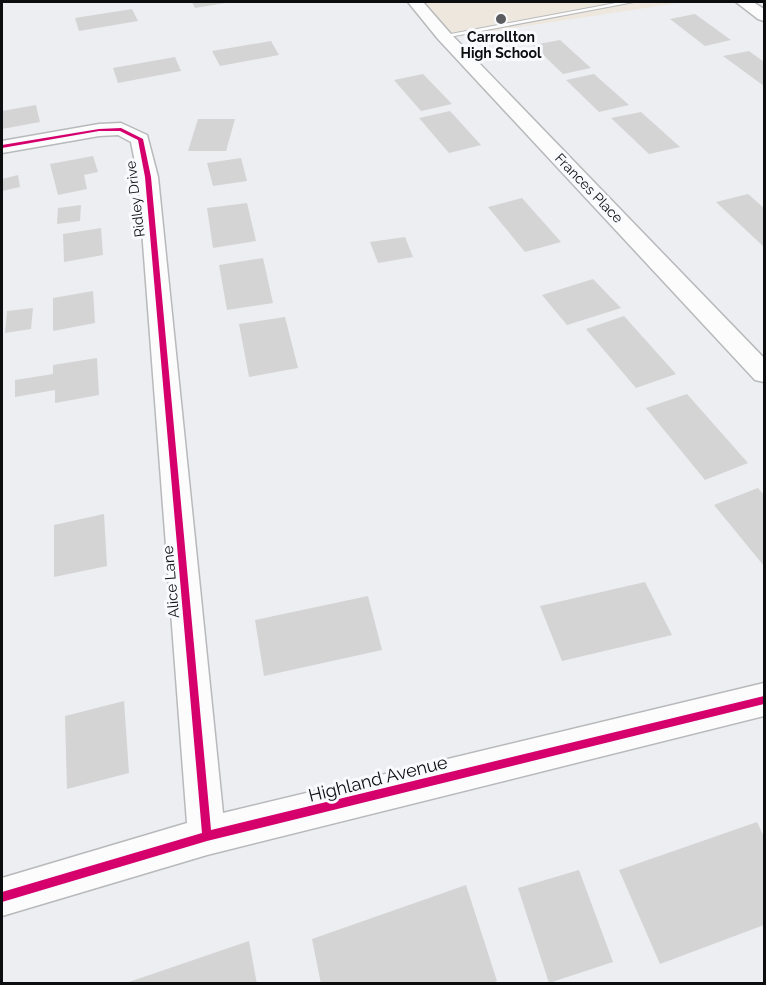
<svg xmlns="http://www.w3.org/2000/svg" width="766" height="985" viewBox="0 0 766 985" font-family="Raleway,sans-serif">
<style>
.education{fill:#eee7de}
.building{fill:#d4d4d4}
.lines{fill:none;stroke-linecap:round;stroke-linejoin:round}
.lane-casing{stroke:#b8b9bb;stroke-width:2}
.street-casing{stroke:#b8b9bb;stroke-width:3}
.lane{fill:#fcfcfd;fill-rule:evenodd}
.street{fill:#fcfcfd;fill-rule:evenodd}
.cycleway-casing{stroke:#f9fafe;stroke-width:3}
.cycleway{fill:#d6006c;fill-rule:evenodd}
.poi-dot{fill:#5b5c5e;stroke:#f9fafe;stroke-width:2}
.labels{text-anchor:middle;stroke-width:6;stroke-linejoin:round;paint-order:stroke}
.far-poi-label{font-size:14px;font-weight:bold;fill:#0c0d0f;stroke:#f9fafe}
.far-street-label{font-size:14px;fill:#0c0d0f;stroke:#f9fafe}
.street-label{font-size:15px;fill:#0c0d0f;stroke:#f9fafe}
.near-street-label{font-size:18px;fill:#0c0d0f;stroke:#f9fafe}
</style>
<rect width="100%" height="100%" fill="#edeef1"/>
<path class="education" d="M 414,2 L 685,2 L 447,38 Z"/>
<g class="building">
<path d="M 192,2 L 224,2 L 225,3 L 195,8 Z"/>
<path d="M 132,9 L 138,21 L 79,31 L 75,18 Z"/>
<path d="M 695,14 L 731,40 L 705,46 L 670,19 Z"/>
<path d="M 560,40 L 591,68 L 563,74 L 533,45 Z"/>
<path d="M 271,41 L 279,55 L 220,66 L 212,51 Z"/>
<path d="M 749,51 L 764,62 L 764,86 L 723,56 Z"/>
<path d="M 175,57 L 181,71 L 118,83 L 113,68 Z"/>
<path d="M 423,74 L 452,104 L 421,111 L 394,80 Z"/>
<path d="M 594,74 L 629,105 L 599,112 L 566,80 Z"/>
<path d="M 36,105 L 40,122 L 2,129 L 2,111 Z"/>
<path d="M 450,111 L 481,145 L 449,153 L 419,118 Z"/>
<path d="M 641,112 L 680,147 L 649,154 L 611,118 Z"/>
<path d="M 198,119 L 235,119 L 226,151 L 188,151 Z"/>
<path d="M 93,156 L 98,172 L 84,175 L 87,189 L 58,195 L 50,164 Z"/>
<path d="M 241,158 L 247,181 L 213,186 L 207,163 Z"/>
<path d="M 18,175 L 20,187 L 2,191 L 2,179 Z"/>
<path d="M 748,194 L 764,208 L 764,247 L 716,202 Z"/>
<path d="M 522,198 L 561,242 L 525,252 L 488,207 Z"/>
<path d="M 247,203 L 256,241 L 213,248 L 207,208 Z"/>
<path d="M 81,205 L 80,221 L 57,224 L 58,208 Z"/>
<path d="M 101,228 L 103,255 L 64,262 L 63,234 Z"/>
<path d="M 405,237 L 413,257 L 378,263 L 370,242 Z"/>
<path d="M 263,258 L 273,303 L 227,310 L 219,265 Z"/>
<path d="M 593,279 L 621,308 L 567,325 L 542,295 Z"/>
<path d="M 93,291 L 95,323 L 53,331 L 53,298 Z"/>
<path d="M 33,308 L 31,329 L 5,333 L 7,311 Z"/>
<path d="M 624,316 L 676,374 L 636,388 L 586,329 Z"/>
<path d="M 285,317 L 298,368 L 249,377 L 239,324 Z"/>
<path d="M 97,358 L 99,395 L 55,403 L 55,390 L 15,397 L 15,380 L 53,374 L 53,365 Z"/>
<path d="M 687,394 L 748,463 L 705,480 L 646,408 Z"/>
<path d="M 758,488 L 764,495 L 764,566 L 714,505 Z"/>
<path d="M 104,514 L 107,566 L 54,577 L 54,525 Z"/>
<path d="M 645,582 L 672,635 L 562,661 L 540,606 Z"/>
<path d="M 368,596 L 382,650 L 264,676 L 255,620 Z"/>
<path d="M 124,701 L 129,773 L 67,789 L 65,716 Z"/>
<path d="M 757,822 L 764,837 L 764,925 L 660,964 L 619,870 Z"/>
<path d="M 579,870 L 613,962 L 549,983 L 518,888 Z"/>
<path d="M 466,885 L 497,981 L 491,984 L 321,984 L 312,939 Z"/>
<path d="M 249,941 L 257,984 L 126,984 L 126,983 Z"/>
</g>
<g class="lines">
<defs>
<path id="lane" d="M 621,2 L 634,2 L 444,38 L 440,36 Z"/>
<g id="street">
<path d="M 408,2 L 423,2 L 450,33 L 764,358 L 764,382 L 755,380 L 438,39 Z"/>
<path d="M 736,2 L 753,2 L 764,9 L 764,21 L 758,19 Z"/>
<path d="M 121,123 L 147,135 L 158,177 L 223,813 L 764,683 L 764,716 L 207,855 L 2,916 L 2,878 L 187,823 L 138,177 L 131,142 L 118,135 L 99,136 L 2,153 L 2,141 L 99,124 Z"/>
</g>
</defs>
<use href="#lane" class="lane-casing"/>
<use href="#street" class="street-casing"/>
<use href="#lane" class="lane"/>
<use href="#street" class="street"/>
<defs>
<path id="cycleway" d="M 121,128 L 143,139 L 151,177 L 211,830 L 764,696 L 764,704 L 207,841 L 2,902 L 2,892 L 202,833 L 145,177 L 138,140 L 120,131 L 99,131 L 2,148 L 2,145 L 99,129 Z"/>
</defs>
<use href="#cycleway" class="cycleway-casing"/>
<use href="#cycleway" class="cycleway"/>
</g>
<circle class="poi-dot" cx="501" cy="19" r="6"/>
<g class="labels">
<g class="far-poi-label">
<text x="501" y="42">Carrollton<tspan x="501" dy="16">High School</tspan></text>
</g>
<g class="far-street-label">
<text transform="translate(589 188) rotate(46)" y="5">Frances Place</text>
<text transform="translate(135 199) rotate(-97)" y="5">Ridley Drive</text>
</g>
<g class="street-label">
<text transform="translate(171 582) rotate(-95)" y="5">Alice Lane</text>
</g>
<g class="near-street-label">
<text transform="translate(378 779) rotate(-14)" y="6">Highland Avenue</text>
</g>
</g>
<rect width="766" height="985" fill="none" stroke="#0c0d0f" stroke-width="6"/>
</svg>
